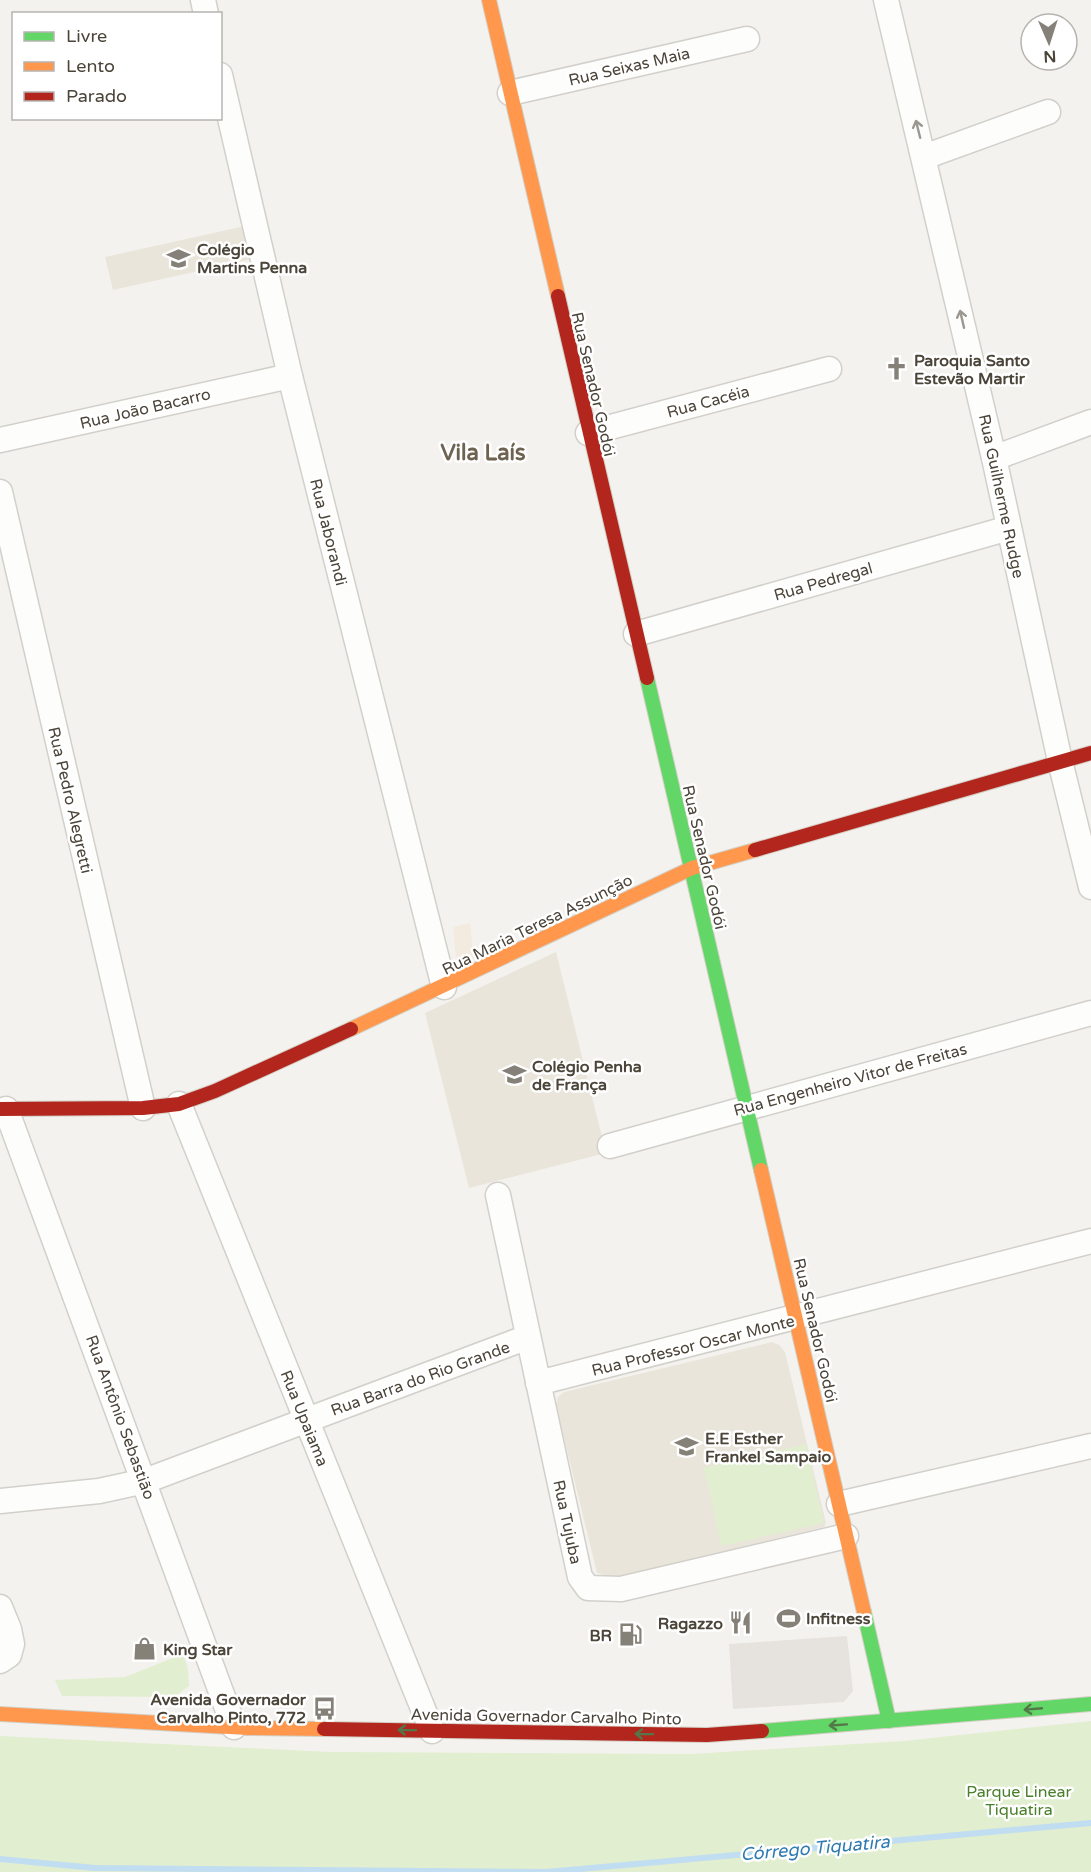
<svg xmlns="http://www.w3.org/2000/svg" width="1091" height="1872" viewBox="0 0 1091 1872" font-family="'Varela Round',sans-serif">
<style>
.commercial{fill:#f3ebdf}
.education{fill:#eae5da}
.green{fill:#e1eecf}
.parking{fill:#e6e3df}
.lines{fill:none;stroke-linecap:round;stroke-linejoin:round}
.stream{stroke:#c0ddf1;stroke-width:6}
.street-casing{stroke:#d2d0cb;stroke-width:27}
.fast-casing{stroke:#d3cfc5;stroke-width:16}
.slow-casing{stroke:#d3cfc5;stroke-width:16}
.jam-casing{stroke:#d3cfc5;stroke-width:16}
.street{stroke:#fdfdfc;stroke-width:24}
.fast{stroke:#63d668;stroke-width:14}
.slow{stroke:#ff974d;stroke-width:14}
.jam{stroke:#b3261e;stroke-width:14}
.oneway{stroke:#9b9791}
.oneway2{stroke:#537749}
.labels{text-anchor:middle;stroke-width:5;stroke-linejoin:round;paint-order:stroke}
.street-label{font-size:16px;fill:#4b4439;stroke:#fff}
.poi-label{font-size:16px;font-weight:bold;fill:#4b4439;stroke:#fff;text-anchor:start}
.park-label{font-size:16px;fill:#4a7f2a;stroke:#fff}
.water-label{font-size:18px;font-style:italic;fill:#2e7ab2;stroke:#fff}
.district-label{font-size:22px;font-weight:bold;fill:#6e6250;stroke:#fff}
</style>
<rect width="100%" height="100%" fill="#f4f2ee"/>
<path class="commercial" d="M 470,923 L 474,959 L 457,969 L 453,927 Z"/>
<g class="education">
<path d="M 245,226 L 252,259 L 113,290 L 105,257 Z"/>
<path d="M 556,952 L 606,1153 L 469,1188 L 425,1013 Z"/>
<path d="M 772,1342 L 779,1345 L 785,1352 L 826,1523 L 824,1527 L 615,1578 L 597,1573 L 556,1405 L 558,1397 L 564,1392 Z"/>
</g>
<g class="green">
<path d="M 806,1444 L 824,1523 L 721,1546 L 704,1468 Z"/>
<path d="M 183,1654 L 188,1669 L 189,1686 L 174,1697 L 62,1696 L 55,1680 L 125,1677 Z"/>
<path d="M 1091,1721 L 1091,1872 L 0,1872 L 0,1736 L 330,1752 L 691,1754 L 904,1741 Z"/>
</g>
<path class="parking" d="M 847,1636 L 853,1691 L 844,1702 L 733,1709 L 729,1644 Z"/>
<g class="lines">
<path class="stream" d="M 0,1859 L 95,1868 L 547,1872 L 1091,1823"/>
<defs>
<g id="street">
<path d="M 203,0 L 206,14"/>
<path d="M 886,0 L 994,458 L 1060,761 L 1091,887"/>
<path d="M 220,75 L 290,376 L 444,987"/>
<path d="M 510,93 L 747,39"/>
<path d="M 924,157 L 1048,112"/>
<path d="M 588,433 L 829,369"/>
<path d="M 0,440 L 290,376"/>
<path d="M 994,458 L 1091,422"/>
<path d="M 0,492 L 143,1108"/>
<path d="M 636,634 L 1009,528"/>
<path d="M 179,1104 L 432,1731"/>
<path d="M 6,1109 L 234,1727"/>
<path d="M 610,1146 L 1091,1013"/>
<path d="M 498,1195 L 580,1577 L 588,1588 L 621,1589 L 846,1536"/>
<path d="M 538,1383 L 1091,1241"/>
<path d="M 0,1501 L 99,1491 L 145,1481 L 528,1337"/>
<path d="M 839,1504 L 1091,1446"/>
<path d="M 0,1607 L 9,1629 L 12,1644 L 9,1655 L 0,1661"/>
</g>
<g id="fast">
<path d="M 647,678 L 761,1170"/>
<path d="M 864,1612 L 889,1721"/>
<path d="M 762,1731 L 1091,1704"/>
</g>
<g id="slow">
<path d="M 489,0 L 558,296"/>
<path d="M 351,1029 L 692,868 L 755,850"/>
<path d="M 761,1170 L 864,1612"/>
<path d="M 0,1714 L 248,1728 L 324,1729"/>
</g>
<g id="jam">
<path d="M 558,296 L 647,678"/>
<path d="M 755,850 L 1091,753"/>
<path d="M 0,1109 L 143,1108 L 179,1104 L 215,1091 L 351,1029"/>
<path d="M 324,1729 L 707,1735 L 762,1731"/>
</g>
</defs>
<use href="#street" class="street-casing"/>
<use href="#fast" class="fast-casing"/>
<use href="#slow" class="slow-casing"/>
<use href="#jam" class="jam-casing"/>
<use href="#street" class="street"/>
<use href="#fast" class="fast"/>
<use href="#slow" class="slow"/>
<use href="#jam" class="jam"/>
</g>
<defs><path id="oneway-shaft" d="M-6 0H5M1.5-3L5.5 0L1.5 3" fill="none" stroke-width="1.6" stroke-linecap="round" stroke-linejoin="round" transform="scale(1.5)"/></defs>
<g class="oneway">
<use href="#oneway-shaft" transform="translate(918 129) rotate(-104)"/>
<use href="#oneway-shaft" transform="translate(962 319) rotate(-103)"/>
</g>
<g class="oneway2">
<use href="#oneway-shaft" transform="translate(1033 1709) rotate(175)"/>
<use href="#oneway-shaft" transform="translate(838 1725) rotate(176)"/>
<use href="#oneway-shaft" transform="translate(407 1730) rotate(-179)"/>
<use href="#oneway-shaft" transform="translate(644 1734) rotate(-179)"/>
</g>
<defs>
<symbol id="school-bare" viewBox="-9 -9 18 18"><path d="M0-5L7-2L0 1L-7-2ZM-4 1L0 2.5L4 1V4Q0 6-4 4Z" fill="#868178" stroke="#fff" stroke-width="2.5" paint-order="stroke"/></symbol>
<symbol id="church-bare" viewBox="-9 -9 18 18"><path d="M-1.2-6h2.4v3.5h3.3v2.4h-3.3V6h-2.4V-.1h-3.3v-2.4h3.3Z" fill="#868178" stroke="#fff" stroke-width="2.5" paint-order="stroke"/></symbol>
<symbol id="stadium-bare" viewBox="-9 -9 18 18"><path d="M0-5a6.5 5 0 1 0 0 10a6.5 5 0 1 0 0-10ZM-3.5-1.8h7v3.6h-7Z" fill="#868178" stroke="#fff" stroke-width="2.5" paint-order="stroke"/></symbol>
<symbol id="restaurant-bare" viewBox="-9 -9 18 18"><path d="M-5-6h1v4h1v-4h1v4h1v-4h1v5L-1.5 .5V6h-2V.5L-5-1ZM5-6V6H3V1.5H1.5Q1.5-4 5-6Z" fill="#868178" stroke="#fff" stroke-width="2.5" paint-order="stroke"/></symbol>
<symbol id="fuel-bare" viewBox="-9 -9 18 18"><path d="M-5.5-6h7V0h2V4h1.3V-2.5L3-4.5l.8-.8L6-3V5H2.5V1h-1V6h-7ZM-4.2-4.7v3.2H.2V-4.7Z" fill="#868178" stroke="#fff" stroke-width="2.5" paint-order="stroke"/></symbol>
<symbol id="shop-bare" viewBox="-9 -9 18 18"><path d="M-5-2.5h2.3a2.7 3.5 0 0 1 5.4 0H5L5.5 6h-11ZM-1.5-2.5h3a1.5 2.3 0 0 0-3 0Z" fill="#868178" stroke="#fff" stroke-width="2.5" paint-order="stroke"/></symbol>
<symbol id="bus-bare" viewBox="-9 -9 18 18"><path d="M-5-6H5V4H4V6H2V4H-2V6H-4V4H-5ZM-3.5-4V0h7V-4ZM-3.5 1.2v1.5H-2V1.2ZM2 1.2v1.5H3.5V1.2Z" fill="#868178" stroke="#fff" stroke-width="2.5" paint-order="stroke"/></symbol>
</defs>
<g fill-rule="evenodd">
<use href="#school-bare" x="162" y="242" width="33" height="33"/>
<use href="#church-bare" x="880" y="352" width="33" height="33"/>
<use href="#school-bare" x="498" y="1058" width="33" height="33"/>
<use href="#school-bare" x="670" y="1430" width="33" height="33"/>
<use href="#stadium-bare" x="772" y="1602" width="33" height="33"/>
<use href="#restaurant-bare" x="724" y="1606" width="33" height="33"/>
<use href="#fuel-bare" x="614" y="1618" width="33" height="33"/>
<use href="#shop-bare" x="128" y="1632" width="33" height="33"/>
<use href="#bus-bare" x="308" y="1692" width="33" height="33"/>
</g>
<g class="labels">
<g class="street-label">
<text transform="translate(629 66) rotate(-13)" y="6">Rua Seixas Maia</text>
<text transform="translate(594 384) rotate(77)" y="6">Rua Senador Godói</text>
<text transform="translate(708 401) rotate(-15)" y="6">Rua Cacéia</text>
<text transform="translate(145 408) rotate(-13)" y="6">Rua João Bacarro</text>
<text transform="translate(1002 496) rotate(78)" y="6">Rua Guilherme Rudge</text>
<text transform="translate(329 532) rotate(76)" y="6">Rua Jaborandi</text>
<text transform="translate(823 581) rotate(-16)" y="6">Rua Pedregal</text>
<text transform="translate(71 800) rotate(77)" y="6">Rua Pedro Alegretti</text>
<text transform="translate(705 857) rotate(77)" y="6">Rua Senador Godói</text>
<text transform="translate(537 924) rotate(-26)" y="6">Rua Maria Teresa Assunção</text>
<text transform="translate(850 1079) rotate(-15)" y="6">Rua Engenheiro Vitor de Freitas</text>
<text transform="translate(816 1330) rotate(77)" y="6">Rua Senador Godói</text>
<text transform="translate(693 1345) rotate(-14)" y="6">Rua Professor Oscar Monte</text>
<text transform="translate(420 1378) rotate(-20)" y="6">Rua Barra do Rio Grande</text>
<text transform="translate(121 1417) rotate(70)" y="6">Rua Antônio Sebastião</text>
<text transform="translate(305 1418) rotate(68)" y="6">Rua Upaiama</text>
<text transform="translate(568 1522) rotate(78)" y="6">Rua Tujuba</text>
<text transform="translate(546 1716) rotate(1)" y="6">Avenida Governador Carvalho Pinto</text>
</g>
<g class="poi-label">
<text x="197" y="255">Colégio<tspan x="197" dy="18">Martins Penna</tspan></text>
<text x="914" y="366">Paroquia Santo<tspan x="914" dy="18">Estevão Martir</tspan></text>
<text x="532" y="1072">Colégio Penha<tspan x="532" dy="18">de França</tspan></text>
<text x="705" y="1444">E.E Esther<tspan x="705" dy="18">Frankel Sampaio</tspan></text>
<text x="806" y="1624">Infitness</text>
<text x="723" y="1629" text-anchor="end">Ragazzo</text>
<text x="612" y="1641" text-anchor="end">BR</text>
<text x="163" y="1655">King Star</text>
<text x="306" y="1705" text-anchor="end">Avenida Governador<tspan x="306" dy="18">Carvalho Pinto, 772</tspan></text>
</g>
<g class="park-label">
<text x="1019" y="1797">Parque Linear<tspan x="1019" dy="18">Tiquatira</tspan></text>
</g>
<g class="water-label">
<text transform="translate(815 1848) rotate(-5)" y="6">Córrego Tiquatira</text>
</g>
<g class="district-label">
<text x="483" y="460">Vila Laís</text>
</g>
</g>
<rect x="12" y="12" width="210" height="108" fill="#ffffff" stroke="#b7b4b0" stroke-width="1.5"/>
<rect x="24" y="32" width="30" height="9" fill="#63d668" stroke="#b7b4b0" stroke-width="1.5"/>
<text x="66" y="42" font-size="18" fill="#4b4439">Livre</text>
<rect x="24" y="62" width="30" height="9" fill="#ff974d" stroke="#b7b4b0" stroke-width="1.5"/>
<text x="66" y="72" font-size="18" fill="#4b4439">Lento</text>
<rect x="24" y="92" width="30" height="9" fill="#b3261e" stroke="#b7b4b0" stroke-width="1.5"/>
<text x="66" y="102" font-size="18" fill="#4b4439">Parado</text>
<g transform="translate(1049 42) rotate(177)"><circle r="28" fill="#ffffff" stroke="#b7b4b0" stroke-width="1.5"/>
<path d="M0-4.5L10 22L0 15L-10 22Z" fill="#868178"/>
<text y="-9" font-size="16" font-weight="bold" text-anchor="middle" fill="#4b4439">N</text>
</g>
</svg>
